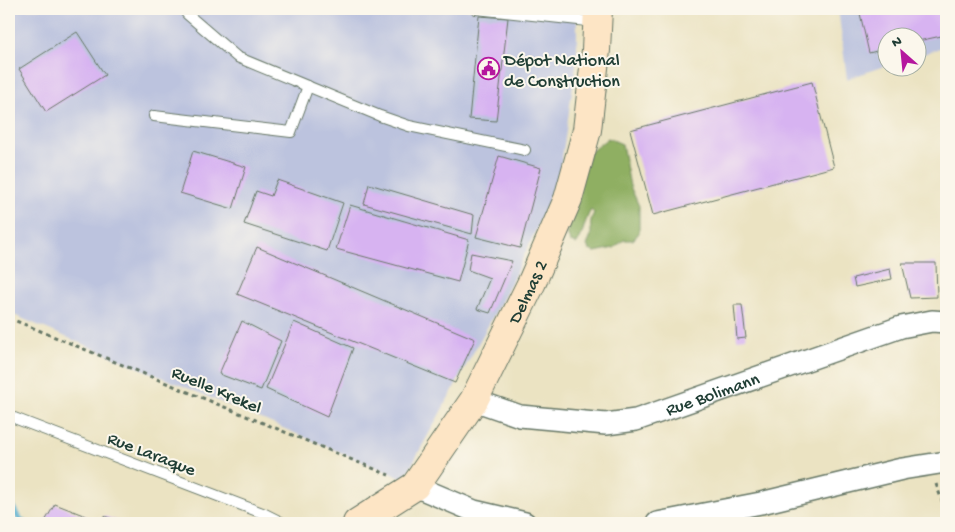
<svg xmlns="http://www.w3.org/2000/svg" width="955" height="532" viewBox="0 0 955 532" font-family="'Gochi Hand',sans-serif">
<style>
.industrial{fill:#bcc3de}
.forest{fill:#8faf62;stroke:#57764b}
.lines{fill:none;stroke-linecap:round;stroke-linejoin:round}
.stream{stroke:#52afd0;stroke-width:5.5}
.building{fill:#d7b3f1}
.lane-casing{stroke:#676;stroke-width:12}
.street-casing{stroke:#676;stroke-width:24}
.secondary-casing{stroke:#676;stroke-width:30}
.path{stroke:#676;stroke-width:3;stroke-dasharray:4 4;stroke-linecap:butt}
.lane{stroke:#fff;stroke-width:10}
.street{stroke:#fff;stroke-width:21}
.secondary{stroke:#fde5c5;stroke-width:28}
.labels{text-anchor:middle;stroke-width:4;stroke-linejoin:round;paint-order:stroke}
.poi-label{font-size:18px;fill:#1f3d34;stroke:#fbf7ec;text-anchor:start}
.street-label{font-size:18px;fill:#1f3d34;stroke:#fbf7ec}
</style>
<rect width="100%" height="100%" fill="#fbf7ec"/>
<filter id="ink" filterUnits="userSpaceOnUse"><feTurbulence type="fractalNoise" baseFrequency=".02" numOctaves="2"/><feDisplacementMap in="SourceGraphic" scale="10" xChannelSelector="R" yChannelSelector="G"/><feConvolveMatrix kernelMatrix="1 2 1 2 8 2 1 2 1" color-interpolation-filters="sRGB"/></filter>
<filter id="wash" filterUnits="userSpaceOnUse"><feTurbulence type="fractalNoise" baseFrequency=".0096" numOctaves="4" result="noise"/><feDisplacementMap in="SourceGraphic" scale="20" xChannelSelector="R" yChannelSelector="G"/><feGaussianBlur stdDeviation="1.12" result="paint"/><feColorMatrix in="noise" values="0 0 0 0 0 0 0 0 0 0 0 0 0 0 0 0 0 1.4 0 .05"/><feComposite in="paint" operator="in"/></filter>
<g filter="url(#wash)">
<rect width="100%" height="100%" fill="#ebe3c2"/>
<g class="industrial">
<path d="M 9,9 L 577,9 L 577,59 L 558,184 L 507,291 L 404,479 L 9,313 Z"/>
<path d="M 838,9 L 946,9 L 946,46 L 918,56 L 918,38 L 888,38 L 887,65 L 847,79 Z"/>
</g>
<path class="forest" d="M 608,138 L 622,144 L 630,186 L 639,206 L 639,233 L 633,240 L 624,240 L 614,248 L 595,252 L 589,250 L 587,245 C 596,230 586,226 594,213 L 591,210 C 584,221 584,233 577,244 L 570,242 L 567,232 L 589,153 Z"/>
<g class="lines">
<path class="stream" d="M 9,500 L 18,517 L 25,523"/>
</g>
<g id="blocks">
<g class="building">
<path d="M 859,9 L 946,9 L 946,35 L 918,41 L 918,38 L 888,38 L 888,48 L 869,53 Z"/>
<path d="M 479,16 L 508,18 L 496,121 L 469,119 Z"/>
<path d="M 77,32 L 105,75 L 46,112 L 19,69 Z"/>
<path d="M 812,82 L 834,167 L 653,215 L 630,130 Z"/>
<path d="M 193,151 L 246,167 L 233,209 L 180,193 Z"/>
<path d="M 499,156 L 541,168 L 520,248 L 476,237 Z"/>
<path d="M 277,180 L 343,203 L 327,251 L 244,224 L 256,191 L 271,196 Z"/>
<path d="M 369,184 L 474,215 L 472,234 L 364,204 Z"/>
<path d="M 350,205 L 469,240 L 458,282 L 336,249 Z"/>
<path d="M 257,247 L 475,339 L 455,383 L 237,294 Z"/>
<path d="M 471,253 L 512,261 L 490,313 L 477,309 L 490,278 L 468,270 Z"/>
<path d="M 902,263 L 936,263 L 937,297 L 910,298 Z"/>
<path d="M 890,269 L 892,279 L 855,287 L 853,278 Z"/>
<path d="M 734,305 L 742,305 L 746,338 L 737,339 Z"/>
<path d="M 242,321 L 281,341 L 261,390 L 219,374 Z"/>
<path d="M 294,322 L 353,348 L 327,417 L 266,389 Z"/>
<path d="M 55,504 L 101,522 L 104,516 L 124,523 L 44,523 Z"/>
</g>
</g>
</g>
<g filter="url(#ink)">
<use href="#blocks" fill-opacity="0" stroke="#676" stroke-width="1"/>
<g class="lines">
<defs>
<g id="lane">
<path d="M 190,9 L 187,14 L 237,57 L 380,116 L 409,126 L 525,150"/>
<path d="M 476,9 L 597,22"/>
<path d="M 154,116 L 291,132 L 308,86"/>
<path d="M 9,416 L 265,514 L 283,523"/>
</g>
<g id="street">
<path id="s1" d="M 474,400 L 520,416 L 606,424 L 636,420 L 901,327 L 932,321 L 946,322"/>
<path d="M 415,486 L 474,511 L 525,523"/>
<path d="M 657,523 L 761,503 L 902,469 L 946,462"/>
</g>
<g id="secondary">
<path id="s2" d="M 357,523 L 415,486 L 474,400 L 532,282 L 568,199 L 587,130 L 596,50 L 598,9"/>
</g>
</defs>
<use href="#lane" class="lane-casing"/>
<use href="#street" class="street-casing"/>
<use href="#secondary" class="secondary-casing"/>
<g class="path">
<path d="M 9,318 L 389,475"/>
<path d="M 936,484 L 946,512"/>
</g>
<use href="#lane" class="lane"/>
<use href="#street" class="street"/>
<use href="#secondary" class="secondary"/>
</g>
</g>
<defs>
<symbol id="civic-ring" viewBox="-11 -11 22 22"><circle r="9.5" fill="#fbf7ec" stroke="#b5179e" stroke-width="1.5"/><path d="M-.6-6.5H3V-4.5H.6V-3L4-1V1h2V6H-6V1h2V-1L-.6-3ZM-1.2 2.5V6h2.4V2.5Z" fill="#b5179e"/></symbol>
</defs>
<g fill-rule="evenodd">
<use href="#civic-ring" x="476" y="56" width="25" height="25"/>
</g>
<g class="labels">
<g class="poi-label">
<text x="504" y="65">Dépot National<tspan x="504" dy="21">de Construction</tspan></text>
</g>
<g class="street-label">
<text dy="6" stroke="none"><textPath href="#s2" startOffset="294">Delmas 2</textPath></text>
<text transform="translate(217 389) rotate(23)" y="6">Ruelle Krekel</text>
<text dy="6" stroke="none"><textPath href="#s1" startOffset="246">Rue Bolimann</textPath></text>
<text transform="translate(152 453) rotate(21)" y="6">Rue Laraque</text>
</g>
</g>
<rect width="955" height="532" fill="none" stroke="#fbf7ec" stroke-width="30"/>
<g transform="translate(902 52) rotate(333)"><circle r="24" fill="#fbf7ec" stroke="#a3ada2"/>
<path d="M0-4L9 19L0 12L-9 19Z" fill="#b5179e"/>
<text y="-8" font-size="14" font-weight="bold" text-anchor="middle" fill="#1f3d34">N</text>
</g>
</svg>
